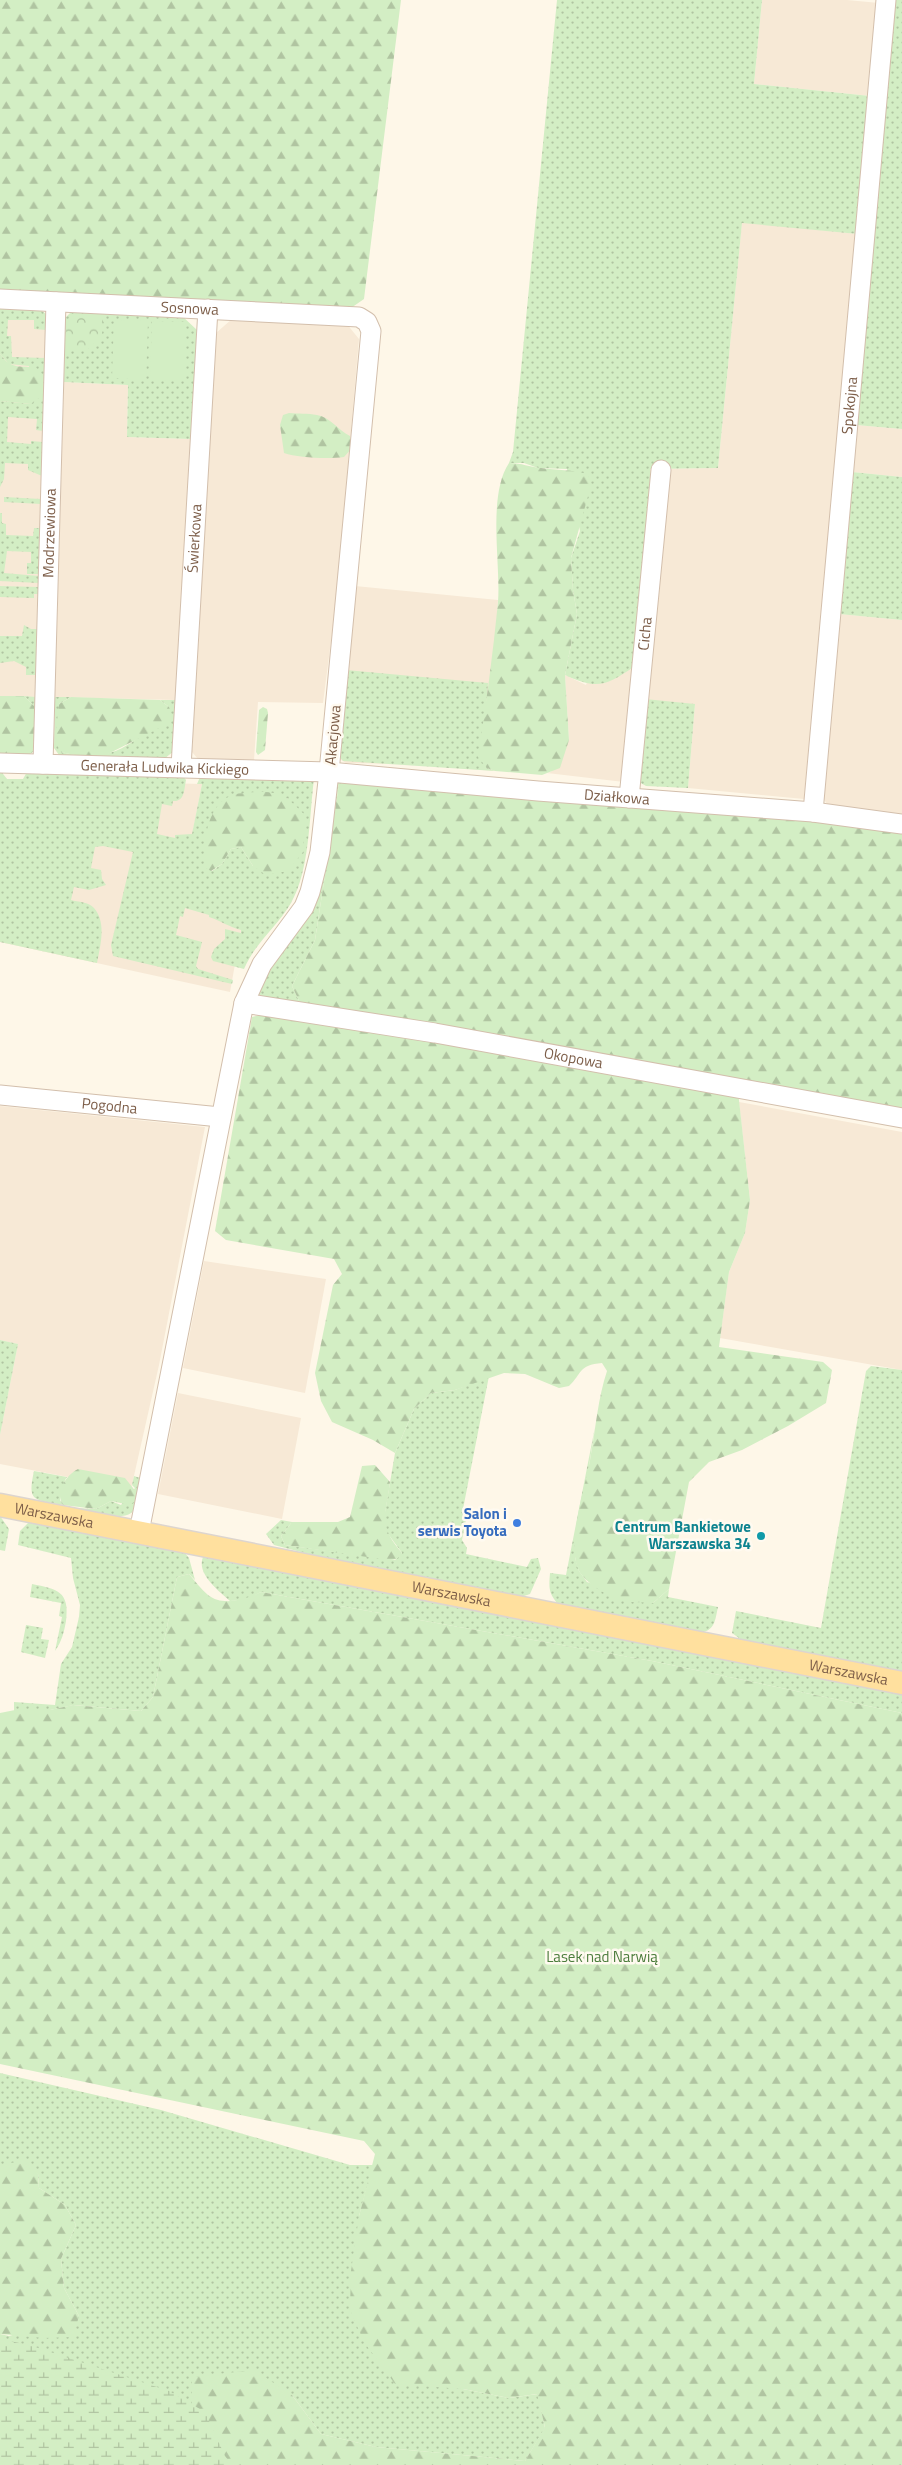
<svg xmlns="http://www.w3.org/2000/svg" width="902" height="2465" viewBox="0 0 902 2465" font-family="'Titillium Web',sans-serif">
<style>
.residential{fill:#f7e9d6}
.grass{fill:url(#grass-dots);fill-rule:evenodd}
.forest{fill:url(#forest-firs)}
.wetland{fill:url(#wetland-marsh)}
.park{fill:url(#park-crowns)}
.pitch{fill:#d3eec4}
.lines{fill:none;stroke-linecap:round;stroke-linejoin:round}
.minor-casing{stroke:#d3bfac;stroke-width:21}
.major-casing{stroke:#ddd5cf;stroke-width:25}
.minor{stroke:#fff;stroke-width:19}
.major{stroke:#ffe09e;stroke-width:22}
.shop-dot{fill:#3f7fe0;stroke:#fffaf0;stroke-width:2}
.culture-dot{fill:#0f9aa8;stroke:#fffaf0;stroke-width:2}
.labels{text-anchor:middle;stroke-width:5;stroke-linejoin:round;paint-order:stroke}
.street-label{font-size:15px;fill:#7c5d48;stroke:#fffaf0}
.shop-label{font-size:15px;font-weight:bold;fill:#366cbe;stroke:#fffaf0;text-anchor:end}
.culture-label{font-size:15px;font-weight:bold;fill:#0d838f;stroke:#fffaf0;text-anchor:end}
.park-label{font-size:15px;fill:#4c7d3c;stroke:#fffaf0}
</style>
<defs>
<pattern id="grass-dots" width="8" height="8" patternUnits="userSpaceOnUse" patternTransform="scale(1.25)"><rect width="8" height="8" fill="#d3eec4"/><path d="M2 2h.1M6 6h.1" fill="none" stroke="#b0c4a1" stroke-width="1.8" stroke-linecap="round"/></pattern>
<pattern id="forest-firs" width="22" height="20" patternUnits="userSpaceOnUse" patternTransform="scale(1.25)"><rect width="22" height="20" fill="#d3eec4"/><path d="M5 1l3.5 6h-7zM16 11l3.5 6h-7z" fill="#b0c4a1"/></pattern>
<pattern id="wetland-marsh" width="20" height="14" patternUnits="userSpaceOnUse" patternTransform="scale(1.25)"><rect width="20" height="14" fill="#d3eec4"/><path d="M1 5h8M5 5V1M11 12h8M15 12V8" fill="none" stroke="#b0c4a1"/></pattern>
<pattern id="park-crowns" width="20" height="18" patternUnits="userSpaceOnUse" patternTransform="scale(1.25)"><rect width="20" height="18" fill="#d3eec4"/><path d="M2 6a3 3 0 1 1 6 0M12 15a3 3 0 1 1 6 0" fill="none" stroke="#b0c4a1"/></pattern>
</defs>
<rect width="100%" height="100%" fill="#fef7e8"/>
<g class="residential">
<path d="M 762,0 L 847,0 L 879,3 L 870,96 L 754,84 Z"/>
<path d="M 742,222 L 858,234 L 804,799 L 688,788 L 695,704 L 624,782 L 547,773 L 551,772 L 569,740 L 565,675 L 586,685 L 653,487 L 650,469 L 718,468 Z"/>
<path d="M 0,310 L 32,311 L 46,326 L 36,697 L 0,696 Z"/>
<path d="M 232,319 L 346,323 L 359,339 L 336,602 L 323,703 L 258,702 L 254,760 L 198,759 L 192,752 L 216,333 Z"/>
<path d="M 64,382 L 128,385 L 127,437 L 191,439 L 176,700 L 55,697 Z"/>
<path d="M 856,425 L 902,429 L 902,477 L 852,472 Z"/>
<path d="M 355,586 L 498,600 L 487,768 L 495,771 L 405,764 L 346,763 L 340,759 Z"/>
<path d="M 839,614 L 902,620 L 902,820 L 828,805 L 821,796 Z"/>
<path d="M 0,779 L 202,784 L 182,887 L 246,903 L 230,992 L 0,942 Z"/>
<path d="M 739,1102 L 902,1132 L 902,1370 L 720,1338 L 729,1272 L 745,1233 L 750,1200 Z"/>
<path d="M 0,1106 L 205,1127 L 159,1365 L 131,1489 L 0,1464 L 0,1435 L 18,1344 L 0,1340 Z"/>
<path d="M 204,1261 L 326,1279 L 305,1393 L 183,1368 Z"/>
<path d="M 178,1393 L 301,1418 L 282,1519 L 158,1494 Z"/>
</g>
<g class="grass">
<path d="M 557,0 L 762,0 L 754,84 L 870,96 L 858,234 L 742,223 L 718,468 L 650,469 L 653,487 L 635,666 C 606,686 597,690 565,675 L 577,614 L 573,590 L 571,558 L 580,531 L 567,469 L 538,468 L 524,463 L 509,463 L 513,452 Z"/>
<path d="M 891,0 L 902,0 L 902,429 L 856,425 Z"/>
<path d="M 0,304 L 39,309 L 46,314 L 46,330 L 34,329 L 34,320 L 8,320 L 7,336 L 11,336 L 12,357 L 45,358 L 43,431 L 36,430 L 37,419 L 8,417 L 7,442 L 31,444 L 31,441 L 43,442 L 42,476 L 28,470 L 28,464 L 5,463 L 4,479 L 0,487 L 0,401 L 31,404 L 29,366 L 9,364 L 0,354 Z"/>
<path d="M 77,311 L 181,315 L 197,330 L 191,439 L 127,437 L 128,385 L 64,382 L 65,318 L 71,312 Z"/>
<path d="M 852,472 L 902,477 L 902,620 L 839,614 Z"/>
<path d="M 4,497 L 41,499 L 41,504 L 4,502 Z"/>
<path d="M 0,513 L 2,513 L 2,523 L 6,524 L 6,535 L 33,536 L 34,528 L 40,528 L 39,574 L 27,574 L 27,563 L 31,563 L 31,552 L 7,551 L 4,573 L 39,576 L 39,583 L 0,581 Z"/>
<path d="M 0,586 L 39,587 L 39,594 L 34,594 L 34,598 L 0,597 Z"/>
<path d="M 24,625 L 31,629 L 38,629 L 36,675 L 26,675 L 26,667 L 14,661 L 0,663 L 0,636 L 22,636 Z"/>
<path d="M 346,670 L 488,683 L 486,708 L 487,768 L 495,771 L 343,761 L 339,756 Z"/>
<path d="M 24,696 L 36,697 L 34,751 L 29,755 L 4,754 L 28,754 L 34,706 Z"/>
<path d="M 55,697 L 71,697 L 59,704 L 60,752 C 114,764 134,745 169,707 L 160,700 L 176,700 L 173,752 L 165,758 L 59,755 L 54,748 Z"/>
<path d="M 645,699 L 695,704 L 688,788 L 646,786 L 639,782 Z"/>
<path d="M 0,770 L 7,779 L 23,779 L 28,770 L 182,775 L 186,780 C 184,789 185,802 173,801 L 172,806 L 162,804 L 157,834 L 175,838 L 175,835 L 192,834 L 202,784 L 197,784 L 200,777 L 314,779 C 309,817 310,870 291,903 C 277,927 255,943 244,969 L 213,961 L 211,957 L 214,949 L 225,939 L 225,929 L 241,933 L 241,930 C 229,927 221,921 209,917 L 209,915 L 185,908 L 183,917 L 180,916 L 176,935 L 202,942 L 196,966 L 198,969 L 233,980 L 232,984 L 113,956 L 111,945 L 133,852 L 103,846 L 95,847 L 91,868 L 101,870 L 102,879 L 106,885 L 89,890 L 74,887 L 71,900 C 78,902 89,902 94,908 C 107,923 100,946 97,963 L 0,942 ZM 288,798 L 253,866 L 241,847 L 231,849 L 222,864 L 212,871 L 204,866 Z"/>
<path d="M 345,778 L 339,784 L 315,940 L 292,986 L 301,1005 L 259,996 L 256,992 L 263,977 L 308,918 L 307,912 L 336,786 L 338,781 Z"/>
<path d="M 0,1340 L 18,1344 L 0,1435 Z"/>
<path d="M 871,1366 L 902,1370 L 902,1672 L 743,1641 L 732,1633 L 736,1611 L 821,1628 L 866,1371 Z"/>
<path d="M 489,1376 L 463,1509 L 468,1510 L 462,1540 L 467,1548 L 466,1554 L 527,1567 L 531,1559 L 538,1558 L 541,1569 L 530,1594 L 521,1597 L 328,1559 L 274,1545 L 266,1534 L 281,1520 L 292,1522 L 281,1536 L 285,1545 L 395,1560 L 402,1553 L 386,1531 L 384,1518 L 395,1453 L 414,1409 L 431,1393 L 455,1390 Z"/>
<path d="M 595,1427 L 575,1558 L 579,1571 L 587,1582 L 653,1603 L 669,1589 L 668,1597 L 718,1607 C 715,1621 715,1630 700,1633 L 558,1604 C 548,1593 549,1587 550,1573 L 566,1575 Z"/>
<path d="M 34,1471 L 67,1477 L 65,1480 L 60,1500 L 63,1505 C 34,1499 27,1503 34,1471 Z"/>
<path d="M 134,1476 L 140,1478 C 139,1488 139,1504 132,1512 C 124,1522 88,1510 76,1508 L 96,1509 L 111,1501 L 121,1505 L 135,1488 L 132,1485 Z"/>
<path d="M 0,1516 L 9,1529 L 5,1551 L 0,1550 Z"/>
<path d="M 30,1521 L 184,1552 L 189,1558 L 195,1580 L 189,1574 L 177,1577 L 153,1697 L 141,1711 L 74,1705 L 50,1710 L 14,1711 L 14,1702 L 55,1705 L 61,1664 L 72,1647 L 79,1617 L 80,1605 L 73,1578 L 71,1558 L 18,1545 L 20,1531 Z"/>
<path d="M 203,1557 L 273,1569 L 902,1695 L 902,1713 L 652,1661 L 261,1592 L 246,1600 L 230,1601 C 219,1591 196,1574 203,1557 Z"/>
<path d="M 32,1584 C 57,1589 70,1591 66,1621 C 64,1632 62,1641 55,1651 L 62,1617 L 59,1616 L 61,1603 L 30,1597 Z"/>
<path d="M 26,1625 L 43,1628 L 41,1639 L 49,1640 L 45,1658 L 21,1652 Z"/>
<path d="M 0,2073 L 161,2110 L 350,2165 L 373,2165 L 359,2216 L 463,2389 L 509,2398 L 538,2394 L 545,2428 L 525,2461 L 376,2447 L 321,2434 L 292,2395 L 192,2377 L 192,2407 L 0,2465 L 0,2334 L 9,2336 L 79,2316 L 64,2288 L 61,2259 L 76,2225 L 65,2205 L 39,2188 L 38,2174 L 0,2165 Z"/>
</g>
<g class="forest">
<path d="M 0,0 L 401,0 L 364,299 L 351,308 L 230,301 L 210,303 L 0,292 Z"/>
<path d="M 0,354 C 3,357 5,361 9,363 C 25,374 47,353 43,395 L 31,404 L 0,401 Z"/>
<path d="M 289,413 C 298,414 308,413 317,415 C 330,417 338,430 350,436 L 352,448 L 344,457 C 329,459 298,458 284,453 L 280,425 L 283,415 Z"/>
<path d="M 509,463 C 522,463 529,467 541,468 C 557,470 572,470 588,474 L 591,485 L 571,558 L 573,590 L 577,614 L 565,675 L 569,740 L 560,768 L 542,775 L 495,771 L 487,768 L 478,757 C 486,705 493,653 498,602 C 501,564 487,496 509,463 Z"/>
<path d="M 0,696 L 24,696 L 34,706 L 34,749 L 28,754 L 0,754 Z"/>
<path d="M 71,697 L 160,700 L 169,707 L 172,716 L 167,724 L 104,756 L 75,755 L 60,752 L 55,738 L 59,704 Z"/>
<path d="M 263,707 L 267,709 L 268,713 L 265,750 L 258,755 L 256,752 L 259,710 Z"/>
<path d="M 345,778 L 625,807 L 829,821 L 902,829 L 902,1110 L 737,1082 L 750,1200 L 745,1233 L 729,1272 L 719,1347 L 823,1362 L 832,1370 L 826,1403 L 788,1426 L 742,1450 L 709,1462 L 689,1482 L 669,1589 L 653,1603 C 643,1602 629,1603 619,1600 C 606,1595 586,1583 579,1571 C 565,1543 587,1484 591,1454 C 596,1426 598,1398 607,1371 L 602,1363 C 578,1365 582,1374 569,1386 L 559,1388 L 525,1374 L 504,1373 L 455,1390 L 431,1393 L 414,1409 L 395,1453 L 373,1440 L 332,1422 L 321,1401 L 315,1373 L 333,1285 L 342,1274 L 334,1259 L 226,1240 L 215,1231 L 252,1017 L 301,1005 L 292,986 L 315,940 L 339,784 Z"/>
<path d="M 257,792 C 282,791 288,798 305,815 L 303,852 L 288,871 L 266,875 L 253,866 L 241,847 L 231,849 L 222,864 L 211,871 L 204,867 C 204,844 205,808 230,796 C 236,793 249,793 257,792 Z"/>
<path d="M 375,1465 L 390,1482 C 386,1516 377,1524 402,1553 C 397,1562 390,1560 381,1559 L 285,1545 L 281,1536 L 292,1522 L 338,1522 L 350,1517 L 362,1466 Z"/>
<path d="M 78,1469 L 125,1478 L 137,1493 L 135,1501 L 130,1505 L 111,1501 L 96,1509 L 63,1505 C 55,1492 66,1475 78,1469 Z"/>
<path d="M 189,1574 C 195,1581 201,1589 208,1595 C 223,1607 247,1599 261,1592 L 652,1661 L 902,1713 L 902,2465 L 179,2465 L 192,2407 L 192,2377 L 254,2370 L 292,2395 L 321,2434 L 376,2447 L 525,2461 L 545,2427 L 537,2394 L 509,2398 L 463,2389 L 395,2384 L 364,2342 L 350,2310 L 351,2271 L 359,2216 L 375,2154 L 364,2141 L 0,2064 L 0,1713 L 15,1710 L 50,1710 L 73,1705 L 141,1711 L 153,1697 L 177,1577 Z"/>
<path d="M 27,2160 L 38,2174 L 39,2188 L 65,2205 L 76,2225 L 61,2259 L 64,2288 L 79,2316 L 73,2337 L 44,2338 L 0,2334 L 0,2165 Z"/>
</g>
<path class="wetland" d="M 0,2339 L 29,2345 L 169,2391 L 205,2412 L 225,2456 L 232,2465 L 0,2465 Z"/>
<path class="park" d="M 78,314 L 103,315 L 102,336 L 87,350 L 65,350 L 66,324 Z"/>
<g class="pitch">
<path d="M 114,320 L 148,321 L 146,380 L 112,378 Z"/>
<path d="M 152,321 L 186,322 L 185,381 L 150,380 Z"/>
</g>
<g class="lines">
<defs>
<g id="minor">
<path id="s1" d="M 0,299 L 359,317 L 367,322 L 371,331 L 329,772 L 320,852 L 310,892 L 304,907 L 262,964 L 244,1003 L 139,1532"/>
<path id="s2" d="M 0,763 L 329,772 L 538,791 L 813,812 L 902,824"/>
<path id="s3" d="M 43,764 L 56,302"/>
<path id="s4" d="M 181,767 L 208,309"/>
<path id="s5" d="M 629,798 L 661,470"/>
<path id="s6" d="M 813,812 L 886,0"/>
<path id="s7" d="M 244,1003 L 435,1033 L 902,1118"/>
<path id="s8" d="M 0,1095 L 220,1117"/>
</g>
<g id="major">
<path id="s9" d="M 0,1505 L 902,1683"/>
</g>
</defs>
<use href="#minor" class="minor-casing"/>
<use href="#major" class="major-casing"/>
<use href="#minor" class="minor"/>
<use href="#major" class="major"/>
</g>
<circle class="shop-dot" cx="517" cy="1523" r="5"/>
<circle class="culture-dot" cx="761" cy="1536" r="5"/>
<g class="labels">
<g class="street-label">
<text dy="5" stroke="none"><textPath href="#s1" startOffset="190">Sosnowa</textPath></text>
<text dy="5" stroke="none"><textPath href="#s6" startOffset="408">Spokojna</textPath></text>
<text dy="5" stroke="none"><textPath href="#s3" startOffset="231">Modrzewiowa</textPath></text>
<text dy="5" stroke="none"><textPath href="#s4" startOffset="229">Świerkowa</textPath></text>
<text dy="5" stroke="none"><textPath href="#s5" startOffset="165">Cicha</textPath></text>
<text transform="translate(333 735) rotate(-85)" y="5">Akacjowa</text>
<text dy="5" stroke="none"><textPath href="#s2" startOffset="165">Generała Ludwika Kickiego</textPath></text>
<text dy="5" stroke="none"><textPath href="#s2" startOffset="618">Działkowa</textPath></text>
<text dy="5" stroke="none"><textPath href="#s7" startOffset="334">Okopowa</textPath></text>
<text dy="5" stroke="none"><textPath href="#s8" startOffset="110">Pogodna</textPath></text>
<text dy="5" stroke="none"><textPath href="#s9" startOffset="55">Warszawska</textPath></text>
<text dy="5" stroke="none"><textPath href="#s9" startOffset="460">Warszawska</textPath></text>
<text dy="5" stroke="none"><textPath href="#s9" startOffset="865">Warszawska</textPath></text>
</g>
<g class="shop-label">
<text x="507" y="1519">Salon i<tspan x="507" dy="17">serwis Toyota</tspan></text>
</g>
<g class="culture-label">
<text x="751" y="1532">Centrum Bankietowe<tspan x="751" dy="17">Warszawska 34</tspan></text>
</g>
<g class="park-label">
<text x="602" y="1962">Lasek nad Narwią</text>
</g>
</g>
</svg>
